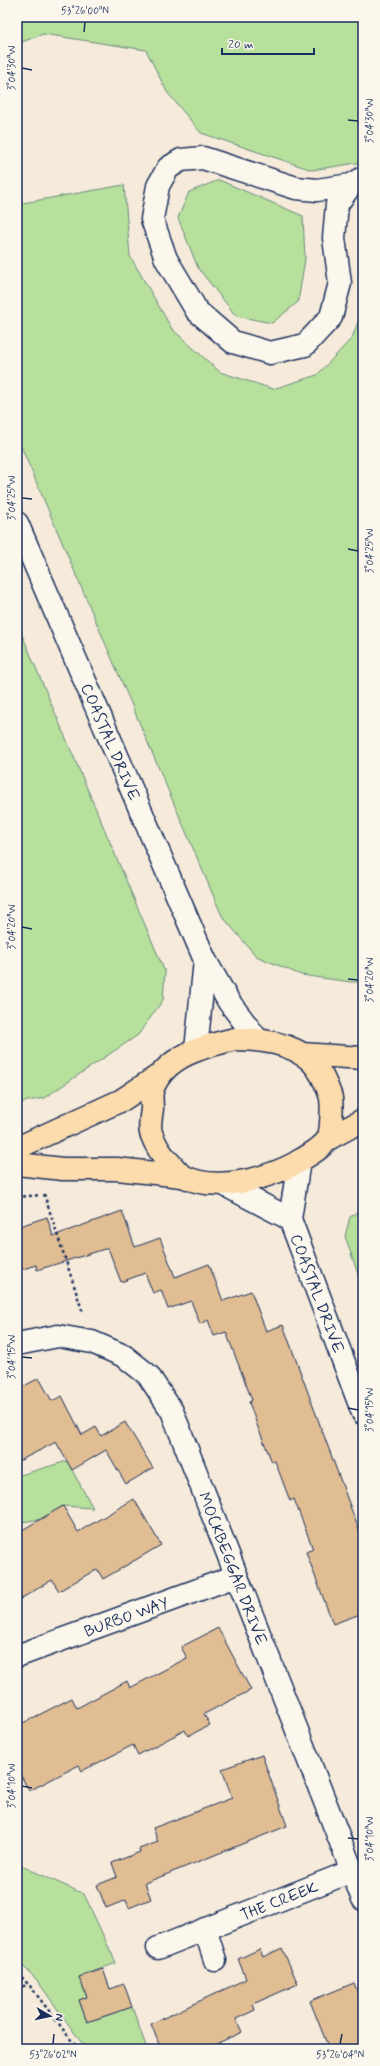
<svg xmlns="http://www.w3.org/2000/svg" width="380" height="2066" viewBox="0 0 380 2066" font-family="Mynerve,sans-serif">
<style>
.green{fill:#b7e09c;stroke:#69887d}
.building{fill:#e0bd92;stroke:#1b2f5e}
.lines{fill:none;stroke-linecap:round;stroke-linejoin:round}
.minor-casing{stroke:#1b2f5e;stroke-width:25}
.major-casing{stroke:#1b2f5e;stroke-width:25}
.path{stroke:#1b2f5e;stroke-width:2.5;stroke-dasharray:3 3;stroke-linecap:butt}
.minor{stroke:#fbf7ec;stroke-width:22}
.major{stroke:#fcdcac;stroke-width:22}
.ticks{fill:none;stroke:#1b2f5e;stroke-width:1.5}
.labels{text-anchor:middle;stroke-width:3.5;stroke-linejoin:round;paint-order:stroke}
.street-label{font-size:16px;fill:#1b2f5e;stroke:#fbf7ec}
.neatline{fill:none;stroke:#1b2f5e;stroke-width:1.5}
.ticks-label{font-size:10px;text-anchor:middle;fill:#1b2f5e}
</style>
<rect width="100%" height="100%" fill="#f6ebda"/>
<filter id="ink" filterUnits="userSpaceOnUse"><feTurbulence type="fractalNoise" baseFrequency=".025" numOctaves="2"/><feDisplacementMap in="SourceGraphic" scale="8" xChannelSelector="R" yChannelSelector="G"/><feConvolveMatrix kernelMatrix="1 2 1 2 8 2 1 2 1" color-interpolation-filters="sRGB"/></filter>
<g filter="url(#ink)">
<g class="green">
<path d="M 17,17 L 125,17 L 128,19 L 127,17 L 363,17 L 363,162 L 312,170 L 201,133 L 167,92 L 146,50 L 43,34 L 17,44 Z"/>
<path d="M 219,180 L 303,216 L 305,259 L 298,302 L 272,323 L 236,316 L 198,268 L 178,218 L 189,192 Z"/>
<path d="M 124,185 L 130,256 L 172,329 L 220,372 L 273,389 L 317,375 L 352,338 L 363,309 L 363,982 L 351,982 L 301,975 L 256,956 L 222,916 L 17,437 L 17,204 Z"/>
<path d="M 17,623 L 165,972 L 163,1000 L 138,1035 L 44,1098 L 17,1103 Z"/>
<path d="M 363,1208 L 363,1289 L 345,1236 L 350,1217 Z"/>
<path d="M 67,1461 L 93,1508 L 63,1506 L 41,1519 L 17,1523 L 17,1476 Z"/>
<path d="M 17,1864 L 84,1894 L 116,1963 L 79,1977 L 87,1997 L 79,2000 L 87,2022 L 132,2007 L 147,2049 L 86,2049 L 36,1979 L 17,1960 Z"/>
</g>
<g class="building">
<path d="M 122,1211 L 135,1247 L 160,1238 L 175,1277 L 209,1264 L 223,1301 L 251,1291 L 266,1331 L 283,1325 L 363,1541 L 363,1613 L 333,1624 L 306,1552 L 313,1549 L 294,1499 L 290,1501 L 275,1461 L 272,1462 L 257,1425 L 249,1402 L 252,1400 L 226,1332 L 214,1336 L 208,1320 L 200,1324 L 191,1301 L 168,1309 L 161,1290 L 153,1293 L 145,1273 L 121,1282 L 108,1248 L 37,1270 L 36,1265 L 17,1271 L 17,1227 L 47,1217 L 53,1236 Z"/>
<path d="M 39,1378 L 52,1401 L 62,1396 L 82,1435 L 96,1427 L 101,1436 L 125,1422 L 153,1468 L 126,1484 L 106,1450 L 72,1470 L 56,1442 L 17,1462 L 17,1390 Z"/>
<path d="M 134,1499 L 161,1545 L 103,1579 L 97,1569 L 59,1591 L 52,1580 L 17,1601 L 17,1533 L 63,1506 L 78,1532 Z"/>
<path d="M 218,1628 L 251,1690 L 204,1714 L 210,1725 L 188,1736 L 185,1730 L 138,1755 L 133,1745 L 82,1771 L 79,1765 L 29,1791 L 17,1768 L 17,1726 L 72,1698 L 77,1708 L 127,1681 L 130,1688 L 187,1658 L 181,1647 Z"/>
<path d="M 262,1755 L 287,1826 L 145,1883 L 151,1899 L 129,1908 L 126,1900 L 106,1908 L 97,1885 L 117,1877 L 112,1863 L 140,1852 L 139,1849 L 158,1842 L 153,1828 L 232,1798 L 222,1769 Z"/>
<path d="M 282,1948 L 298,1984 L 253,2004 L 255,2010 L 236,2019 L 242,2032 L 205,2049 L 161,2049 L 151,2024 L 246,1979 L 238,1959 L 260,1949 L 263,1957 Z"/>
<path d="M 103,1969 L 110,1989 L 124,1984 L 132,2007 L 87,2022 L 79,2000 L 87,1997 L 79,1977 Z"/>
<path d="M 354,1983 L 363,2006 L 363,2049 L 329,2049 L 310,2001 Z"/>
</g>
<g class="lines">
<defs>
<g id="minor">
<path d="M 351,185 L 337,204 L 334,238 L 340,283 L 331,317 L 305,345 L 270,353 L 233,342 L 197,311 L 166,259 L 152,219 L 158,186 L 168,168 L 181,160 L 203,158 L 296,188 L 317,190 L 351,185 L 363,178"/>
<path id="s1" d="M 17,523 L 205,960 L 229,1002 L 257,1039"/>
<path d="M 196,1050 L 205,960"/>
<path id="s2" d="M 299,1161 L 290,1219 L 363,1413"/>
<path d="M 225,1185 L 290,1219"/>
<path id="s3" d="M 17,1344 L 58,1336 L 92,1342 L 124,1356 L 148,1375 L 172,1411 L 363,1899"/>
<path id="s4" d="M 17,1656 L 236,1576"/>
<path d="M 205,1929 L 215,1960"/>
<path id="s5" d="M 158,1948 L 352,1871"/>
</g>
<g id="major">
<path d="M 235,1039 C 266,1039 307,1045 322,1076 C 325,1082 329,1090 331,1098 C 332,1106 332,1133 327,1140 C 321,1149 306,1157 296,1163 C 266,1179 215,1193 183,1176 C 178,1173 173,1166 168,1161 C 160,1153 155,1144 151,1133 C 149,1126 151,1116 152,1109 C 152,1104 151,1096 152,1091 C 163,1056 205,1046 235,1039 Z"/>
<path d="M 301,1054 L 363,1058"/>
<path d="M 328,1139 L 363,1120"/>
<path d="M 17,1148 L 122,1100 L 161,1074"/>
<path d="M 17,1164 L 63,1169 L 117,1169 L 182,1176"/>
</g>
</defs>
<use href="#minor" class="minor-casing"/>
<use href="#major" class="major-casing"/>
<g class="path">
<path d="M 17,1115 L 22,1113"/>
<path d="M 44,1194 L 83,1313"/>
<path d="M 17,1197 L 40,1195"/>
<path d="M 17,1973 L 30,1986 L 78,2049"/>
<path d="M 17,1989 L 28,1984"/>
</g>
<use href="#minor" class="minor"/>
<use href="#major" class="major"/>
</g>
</g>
<path class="ticks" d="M 84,32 L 85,22M 22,68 L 32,70M 348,120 L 358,121M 22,498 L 32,499M 348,549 L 358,551M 22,927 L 32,929M 348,979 L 358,980M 22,1357 L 32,1358M 348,1408 L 358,1410M 22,1786 L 32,1788M 348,1838 L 358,1839M 53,2044 L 54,2034M 340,2044 L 342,2034"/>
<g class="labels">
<g class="street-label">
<text dy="6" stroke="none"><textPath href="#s1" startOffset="238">COASTAL DRIVE</textPath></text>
<text dy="6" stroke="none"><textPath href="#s2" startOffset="138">COASTAL DRIVE</textPath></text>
<text dy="6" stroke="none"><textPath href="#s3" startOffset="354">MOCKBEGGAR DRIVE</textPath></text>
<text dy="6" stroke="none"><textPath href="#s4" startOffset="116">BURBO WAY</textPath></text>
<text dy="6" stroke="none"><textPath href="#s5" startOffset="130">THE CREEK</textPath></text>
</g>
</g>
<rect width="380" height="2066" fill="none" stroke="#fbf7ec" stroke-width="44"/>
<g transform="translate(50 2016) rotate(99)" stroke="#fbf7ec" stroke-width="3" paint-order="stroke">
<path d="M0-3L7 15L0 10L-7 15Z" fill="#1b2f5e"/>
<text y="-6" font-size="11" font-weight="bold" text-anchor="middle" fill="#1b2f5e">N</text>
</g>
<path d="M222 48v6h92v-6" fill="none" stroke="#1b2f5e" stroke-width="2"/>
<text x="228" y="48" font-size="12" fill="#1b2f5e" stroke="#fbf7ec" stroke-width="3" paint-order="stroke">20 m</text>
<rect x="22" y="22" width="336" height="2022" class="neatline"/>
<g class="ticks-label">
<text x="85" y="14">53°26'00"N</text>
<text transform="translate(11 68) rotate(-90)" y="4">3°04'30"W</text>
<text transform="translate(369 121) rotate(-90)" y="4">3°04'30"W</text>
<text transform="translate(11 498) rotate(-90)" y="4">3°04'25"W</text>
<text transform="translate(369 551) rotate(-90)" y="4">3°04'25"W</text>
<text transform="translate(11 927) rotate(-90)" y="4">3°04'20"W</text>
<text transform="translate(369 980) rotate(-90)" y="4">3°04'20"W</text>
<text transform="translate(11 1357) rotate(-90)" y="4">3°04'15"W</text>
<text transform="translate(369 1410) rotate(-90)" y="4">3°04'15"W</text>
<text transform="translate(11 1786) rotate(-90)" y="4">3°04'10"W</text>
<text transform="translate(369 1839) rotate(-90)" y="4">3°04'10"W</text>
<text x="53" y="2058">53°26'02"N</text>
<text x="340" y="2058">53°26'04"N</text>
</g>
</svg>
